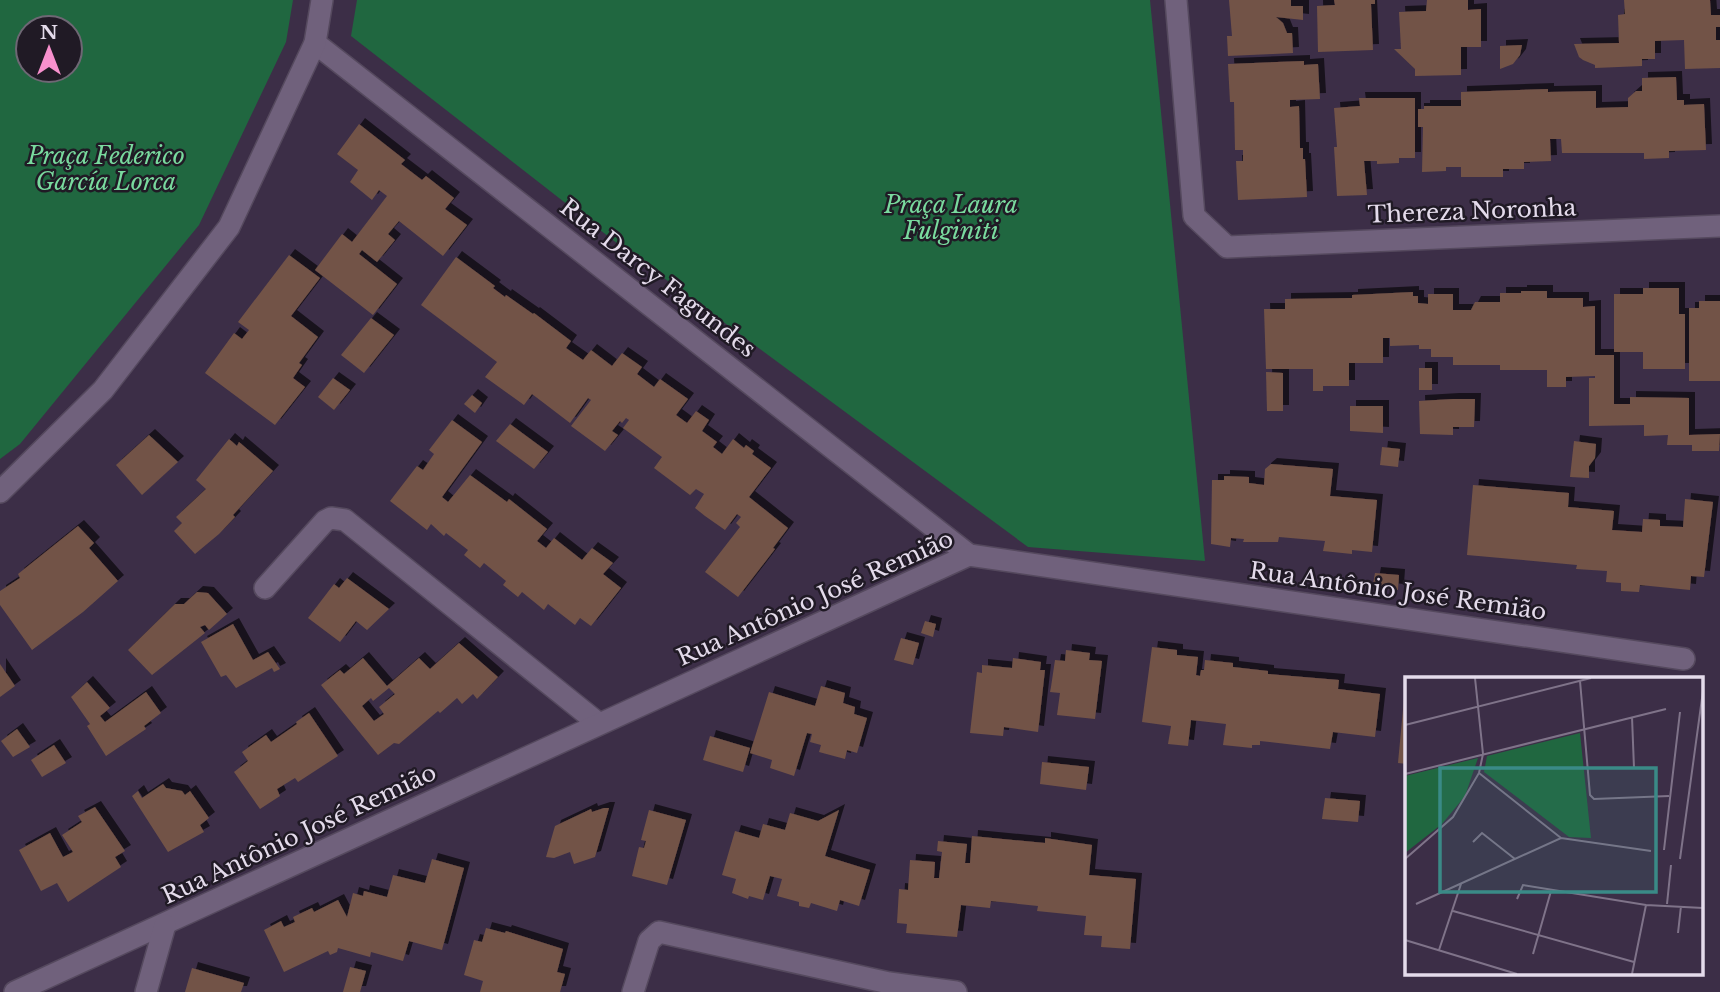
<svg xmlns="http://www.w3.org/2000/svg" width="1720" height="992" viewBox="0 0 1720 992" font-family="'Libre Baskerville',serif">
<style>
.green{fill:#206740;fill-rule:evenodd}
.building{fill:#725347;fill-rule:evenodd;filter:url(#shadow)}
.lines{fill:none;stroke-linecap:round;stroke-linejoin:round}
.minor-casing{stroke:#55495e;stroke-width:24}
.minor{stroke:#70617c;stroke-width:21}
.labels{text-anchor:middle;stroke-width:5;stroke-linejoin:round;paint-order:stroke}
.park-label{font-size:23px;font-style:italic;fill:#79da9e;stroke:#201a25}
.street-label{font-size:23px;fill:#e4dbeb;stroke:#201a25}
.inset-road{fill:none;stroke:#7f7389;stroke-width:2}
.view{fill:#3a8a87;fill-opacity:0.15;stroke:#3a8a87;stroke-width:3.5}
.inset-edge{fill:none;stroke:#e4dbeb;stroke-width:3.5}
</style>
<defs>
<filter id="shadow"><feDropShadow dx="6" dy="-6" stdDeviation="0" flood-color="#0009"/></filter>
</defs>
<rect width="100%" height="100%" fill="#3c2e47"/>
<g class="green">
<path d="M 0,0 L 293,0 L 286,42 L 199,225 L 20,444 L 0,459 ZM 70,28 L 70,70 L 28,70 L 28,28 Z"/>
<path d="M 357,0 L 1150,0 L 1205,561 L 1028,547 L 618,244 L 351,36 Z"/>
</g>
<g class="building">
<path d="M 1229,0 L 1291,0 L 1291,6 L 1303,6 L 1303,20 L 1276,17 L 1283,23 L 1287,33 L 1292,33 L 1293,53 L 1228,56 L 1227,36 L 1232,36 Z"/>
<path d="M 1334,0 L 1375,0 L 1375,4 L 1371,4 L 1373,50 L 1318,52 L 1317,6 L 1335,5 Z"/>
<path d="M 1427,0 L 1468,0 L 1468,10 L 1481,9 L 1481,47 L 1461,47 L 1461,75 L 1415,76 L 1415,69 L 1394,49 L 1401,49 L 1399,12 L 1426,11 Z"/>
<path d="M 1624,0 L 1710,0 L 1711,15 L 1720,15 L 1720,27 L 1716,27 L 1716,40 L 1720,40 L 1720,68 L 1685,69 L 1684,40 L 1655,41 L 1655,59 L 1642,59 L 1642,66 L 1595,68 L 1595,65 L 1583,60 L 1579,57 L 1574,44 L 1619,43 L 1618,15 L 1625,14 Z"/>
<path d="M 1522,45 L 1520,55 L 1513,64 L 1500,69 L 1500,46 Z"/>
<path d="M 1304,61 L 1304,65 L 1318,64 L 1320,99 L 1290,100 L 1290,107 L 1299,106 L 1300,148 L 1303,148 L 1303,159 L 1305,159 L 1307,197 L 1238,200 L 1236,161 L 1243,161 L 1243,150 L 1235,150 L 1234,102 L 1230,102 L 1228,64 Z"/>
<path d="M 1676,77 L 1677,100 L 1684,100 L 1684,105 L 1704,104 L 1706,150 L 1669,151 L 1669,158 L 1644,159 L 1644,153 L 1562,153 L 1561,139 L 1550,139 L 1551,161 L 1524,162 L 1524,169 L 1503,169 L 1503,177 L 1461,177 L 1461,167 L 1446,167 L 1446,171 L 1422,172 L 1423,127 L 1418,127 L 1418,109 L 1424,109 L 1424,106 L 1461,106 L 1461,92 L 1548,89 L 1548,92 L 1596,91 L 1596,108 L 1628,107 L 1628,98 L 1636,91 L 1642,91 L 1642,78 Z"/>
<path d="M 1359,98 L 1415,98 L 1415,158 L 1399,158 L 1399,163 L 1377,164 L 1377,161 L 1364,161 L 1367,195 L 1337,196 L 1334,147 L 1337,147 L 1334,108 L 1360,106 Z"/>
<path d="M 359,124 L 405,160 L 401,164 L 422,180 L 426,176 L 454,198 L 445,209 L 467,225 L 443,256 L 399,221 L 388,234 L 395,240 L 377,262 L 362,250 L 359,254 L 397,284 L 373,315 L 315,270 L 342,234 L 352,242 L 387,196 L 379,190 L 372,200 L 350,182 L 358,170 L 337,154 Z"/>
<path d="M 289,255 L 320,278 L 291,316 L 318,337 L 299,363 L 302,365 L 293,378 L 305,387 L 275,425 L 205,373 L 234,333 L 242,339 L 249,330 L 238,322 Z"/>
<path d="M 456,257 L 495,286 L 493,288 L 505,297 L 506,295 L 533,314 L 534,313 L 571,341 L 566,348 L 583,360 L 591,350 L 612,366 L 622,353 L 642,367 L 637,374 L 654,387 L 660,379 L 688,399 L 676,415 L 687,423 L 696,411 L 709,420 L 702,431 L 717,442 L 713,447 L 722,454 L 733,439 L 744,448 L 746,445 L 754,451 L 752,454 L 771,468 L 749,497 L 788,528 L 773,548 L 775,549 L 738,597 L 705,572 L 740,527 L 736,523 L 741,517 L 737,514 L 725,530 L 705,516 L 695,508 L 704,494 L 696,489 L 690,495 L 654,468 L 662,457 L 623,428 L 629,420 L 626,418 L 622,423 L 620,421 L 612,431 L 618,435 L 605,451 L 571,426 L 591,400 L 588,398 L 570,423 L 532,394 L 524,405 L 485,377 L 497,362 L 421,305 Z"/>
<path d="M 1643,288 L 1679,288 L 1679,314 L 1685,314 L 1685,369 L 1643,369 L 1643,352 L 1614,352 L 1614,294 L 1643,294 Z"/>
<path d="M 1521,291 L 1547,291 L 1547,298 L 1583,298 L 1583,307 L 1595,306 L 1595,355 L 1614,355 L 1614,404 L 1630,404 L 1630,397 L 1689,398 L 1689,435 L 1720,434 L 1719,451 L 1692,451 L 1692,445 L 1667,445 L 1668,435 L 1644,436 L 1644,425 L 1589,426 L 1589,378 L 1595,378 L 1595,376 L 1566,377 L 1566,387 L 1547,387 L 1547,370 L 1500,370 L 1500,365 L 1453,365 L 1453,357 L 1431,357 L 1431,349 L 1419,349 L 1419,345 L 1390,346 L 1390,338 L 1383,338 L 1383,363 L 1349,363 L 1349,386 L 1323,386 L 1323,391 L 1313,391 L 1313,369 L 1266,369 L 1264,309 L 1285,309 L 1285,299 L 1352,298 L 1352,295 L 1413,292 L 1413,296 L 1418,296 L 1418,303 L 1428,304 L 1428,294 L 1453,294 L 1453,310 L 1471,310 L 1475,302 L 1500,302 L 1500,293 L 1521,293 Z"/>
<path d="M 1699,301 L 1720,301 L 1720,381 L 1689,381 L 1689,308 L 1699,308 Z"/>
<path d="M 371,318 L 394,335 L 364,373 L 341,355 Z"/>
<rect x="1419" y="368" width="13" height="22"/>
<path d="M 1266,372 L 1283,373 L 1283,411 L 1267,411 Z"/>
<path d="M 333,378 L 350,390 L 334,410 L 318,397 Z"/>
<path d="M 472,395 L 482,403 L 475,413 L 464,404 Z"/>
<path d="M 1453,399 L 1475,399 L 1474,427 L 1453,427 L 1453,435 L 1420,434 L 1419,401 Z"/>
<path d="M 1350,406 L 1383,406 L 1383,433 L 1350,431 Z"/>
<path d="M 452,420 L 482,442 L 442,497 L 448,502 L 470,475 L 507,502 L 509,499 L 547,529 L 537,541 L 546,548 L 554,538 L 582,560 L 592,548 L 613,563 L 603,574 L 621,588 L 591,626 L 580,618 L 575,625 L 548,604 L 544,610 L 522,592 L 518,597 L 503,585 L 506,581 L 484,563 L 480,568 L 464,555 L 468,550 L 446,533 L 444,536 L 431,524 L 427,530 L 390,501 L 417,466 L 423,470 L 434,454 L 429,450 Z"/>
<path d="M 510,424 L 548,452 L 534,469 L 496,441 Z"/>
<path d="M 149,435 L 178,462 L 142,495 L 116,465 Z"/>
<path d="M 229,439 L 237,446 L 239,442 L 273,471 L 233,515 L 235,517 L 219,534 L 195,554 L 174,531 L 182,523 L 176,517 L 206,489 L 196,480 Z"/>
<path d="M 1574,441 L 1596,444 L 1595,458 L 1589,466 L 1589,478 L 1570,477 Z"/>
<path d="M 1382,447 L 1400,449 L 1398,467 L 1380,465 Z"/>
<path d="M 1271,464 L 1333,469 L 1330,496 L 1377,500 L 1372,552 L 1352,550 L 1352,554 L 1323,551 L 1325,541 L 1279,537 L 1278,542 L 1243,542 L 1244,539 L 1231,538 L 1230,547 L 1211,544 L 1212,480 L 1224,480 L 1224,476 L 1249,477 L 1249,483 L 1264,485 L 1265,469 Z"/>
<path d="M 1473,485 L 1569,493 L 1568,507 L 1614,511 L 1612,530 L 1642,532 L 1643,519 L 1660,520 L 1660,526 L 1683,527 L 1685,499 L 1713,502 L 1704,577 L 1691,576 L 1690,590 L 1640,585 L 1639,592 L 1621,591 L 1621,583 L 1606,582 L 1607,571 L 1576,569 L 1577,565 L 1467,555 Z"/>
<path d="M 78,526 L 94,543 L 89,548 L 118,581 L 83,612 L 32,650 L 0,605 L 0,591 L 20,578 L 18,574 Z"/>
<path d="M 1375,573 L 1399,575 L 1398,590 L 1376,588 L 1373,584 Z"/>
<path d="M 347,578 L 389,609 L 367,630 L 356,621 L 340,642 L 308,618 L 334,584 L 339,588 Z"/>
<path d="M 197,592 L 208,593 L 227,614 L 209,630 L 205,625 L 200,627 L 205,633 L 152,675 L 128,650 L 175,604 L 184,604 Z"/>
<path d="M 925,621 L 936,624 L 933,637 L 921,633 Z"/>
<path d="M 233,624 L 253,660 L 268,652 L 280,669 L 274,672 L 272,668 L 236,688 L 226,675 L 221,677 L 201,642 Z"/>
<path d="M 901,638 L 919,643 L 913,665 L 894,660 Z"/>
<path d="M 459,643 L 498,677 L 477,699 L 473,694 L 462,704 L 457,698 L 440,713 L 438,711 L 399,744 L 394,743 L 378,755 L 321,685 L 340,670 L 344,674 L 363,658 L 387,686 L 419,658 L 430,669 ZM 389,688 L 395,694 L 379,707 L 384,714 L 374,721 L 362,706 L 371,698 L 373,701 Z"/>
<path d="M 1152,647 L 1177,650 L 1177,655 L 1198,657 L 1196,675 L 1200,676 L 1201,670 L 1204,670 L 1205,660 L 1233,663 L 1233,667 L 1268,671 L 1268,674 L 1339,680 L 1338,689 L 1380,694 L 1375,737 L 1333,732 L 1330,749 L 1260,741 L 1260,745 L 1252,745 L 1252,748 L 1223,745 L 1226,724 L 1191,720 L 1188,746 L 1168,744 L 1171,726 L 1142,722 Z"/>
<path d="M 1066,650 L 1090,653 L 1089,660 L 1102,661 L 1095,719 L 1057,715 L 1060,693 L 1050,692 L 1051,687 L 1055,660 L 1065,661 Z"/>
<path d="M 1013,658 L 1041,662 L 1040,670 L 1045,670 L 1038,732 L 1004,727 L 1003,736 L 970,733 L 977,672 L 982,673 L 982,665 L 1012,668 Z"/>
<path d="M 0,664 L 15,686 L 0,697 Z"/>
<path d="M 87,682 L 110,708 L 100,716 L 105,722 L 146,692 L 161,713 L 144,726 L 146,729 L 106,756 L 87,726 L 90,724 L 71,697 Z"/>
<path d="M 821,686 L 845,693 L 843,703 L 855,707 L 854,714 L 867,718 L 857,753 L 847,750 L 845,759 L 819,752 L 821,745 L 810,742 L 812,734 L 807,733 L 794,776 L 770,768 L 772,760 L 750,753 L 769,692 L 815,706 Z"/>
<path d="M 1405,688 L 1407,688 L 1407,764 L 1398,763 Z"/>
<path d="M 309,713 L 338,756 L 298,782 L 295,778 L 277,789 L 280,796 L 260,809 L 234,772 L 248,761 L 242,752 L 266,735 L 271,742 L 297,724 L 296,722 Z"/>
<path d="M 17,729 L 30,747 L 13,757 L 1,741 Z"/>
<path d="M 710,736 L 750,748 L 743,772 L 703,760 Z"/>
<path d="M 54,745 L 66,763 L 42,777 L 31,760 Z"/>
<path d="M 1042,762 L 1089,767 L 1086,790 L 1040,784 Z"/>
<path d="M 163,784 L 166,788 L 182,791 L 185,795 L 190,791 L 209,818 L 200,825 L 204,832 L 168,852 L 132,796 L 138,791 L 142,798 Z"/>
<path d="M 1325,798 L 1360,801 L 1358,822 L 1322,819 Z"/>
<path d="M 95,807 L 125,851 L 115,857 L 121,867 L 68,902 L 57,883 L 41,891 L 19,850 L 50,833 L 63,857 L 73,852 L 62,835 L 82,822 L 78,816 Z"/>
<path d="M 604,808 L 609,808 L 595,857 L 574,864 L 570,852 L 554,858 L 546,857 L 555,826 L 591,809 L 592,812 Z"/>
<path d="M 649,810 L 686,820 L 667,885 L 632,876 L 639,847 L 644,848 L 646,841 L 641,840 Z"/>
<path d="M 839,810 L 825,856 L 870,870 L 859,906 L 840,900 L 837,911 L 811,903 L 809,908 L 799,906 L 799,902 L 777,896 L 782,879 L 770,876 L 763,900 L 749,896 L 748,899 L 732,893 L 736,879 L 722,875 L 735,831 L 759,838 L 763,824 L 785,830 L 790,813 L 818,821 Z"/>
<path d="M 972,836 L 1045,843 L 1045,838 L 1092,845 L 1089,875 L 1136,879 L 1130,949 L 1101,947 L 1102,936 L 1084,935 L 1086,916 L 1037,911 L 1038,906 L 991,901 L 990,908 L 961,905 L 957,937 L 906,933 L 907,924 L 897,923 L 899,889 L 908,890 L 910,860 L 935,862 L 934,878 L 939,878 L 942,852 L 937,851 L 938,841 L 967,844 L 965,863 L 970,863 Z"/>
<path d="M 432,859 L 464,868 L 442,950 L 409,941 L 403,961 L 371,952 L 370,957 L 338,948 L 337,952 L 330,955 L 328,951 L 284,972 L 264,930 L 281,921 L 284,927 L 295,922 L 293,917 L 312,908 L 314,912 L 338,900 L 347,917 L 353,893 L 363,896 L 364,891 L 387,897 L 393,875 L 425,883 Z"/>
<path d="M 486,928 L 505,933 L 506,931 L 563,949 L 557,972 L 565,974 L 560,992 L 480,992 L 483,981 L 464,975 L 474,940 L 482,942 Z"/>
<path d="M 350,967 L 366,971 L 360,992 L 343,992 Z"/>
<path d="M 192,968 L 244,983 L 241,992 L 185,992 Z"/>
</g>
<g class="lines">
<defs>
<g id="minor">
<path d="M 1176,0 L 1194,216 L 1227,247 L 1720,226"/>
<path d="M 315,43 L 969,555"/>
<path d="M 0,492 L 103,390 L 229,227 L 315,43 L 322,0"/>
<path d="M 265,588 L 325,521 L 331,518 L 345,520 L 598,723"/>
<path d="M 15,992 L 969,555 L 1684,659"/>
<path d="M 146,992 L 165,925"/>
<path d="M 633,992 L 649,941 L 659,932 L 889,983 L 956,992"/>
</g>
</defs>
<use href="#minor" class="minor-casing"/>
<use href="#minor" class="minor"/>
</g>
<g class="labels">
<g class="park-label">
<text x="106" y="164">Praça Federico<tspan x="106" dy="26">García Lorca</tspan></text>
<text x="951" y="213">Praça Laura<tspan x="951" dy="26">Fulginiti</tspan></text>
</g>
<g class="street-label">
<text transform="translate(1472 211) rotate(-2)" y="8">Thereza Noronha</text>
<text transform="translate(658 278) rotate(38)" y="8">Rua Darcy Fagundes</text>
<text transform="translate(1398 591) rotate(8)" y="8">Rua Antônio José Remião</text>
<text transform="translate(815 598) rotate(-24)" y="8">Rua Antônio José Remião</text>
<text transform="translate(299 834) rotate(-25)" y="8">Rua Antônio José Remião</text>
</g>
</g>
<g transform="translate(1405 677)">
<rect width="298" height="298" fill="#3c2e47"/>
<path d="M 175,56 L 186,161 L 164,160 L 79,95 L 82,79 ZM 73,81 L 60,119 L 37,147 L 0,176 L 0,99 Z" fill="#206740"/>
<path class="inset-road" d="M 175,4 L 185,118 L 189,122 L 264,119M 227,40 L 229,91M 0,48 L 186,1M 74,96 L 156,161M 0,97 L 261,32M 68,165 L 77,156 L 110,182M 259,173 L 275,35M 0,182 L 48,140 L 74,96 L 78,77 L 70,1M 275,182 L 298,14M 112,222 L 118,208 L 241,228 L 298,231M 11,227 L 156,161 L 246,174M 262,227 L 266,188M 48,234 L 229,285M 273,256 L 276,229M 0,263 L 112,297M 34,273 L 56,207M 128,277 L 146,214M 227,297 L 241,228"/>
<path class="view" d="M 35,91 L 251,91 L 251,215 L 35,215 Z"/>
<rect width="298" height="298" class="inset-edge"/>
</g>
<g transform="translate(49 49)"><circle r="33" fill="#201a25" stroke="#6e6774" stroke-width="2"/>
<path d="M0-5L12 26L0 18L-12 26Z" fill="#f790cd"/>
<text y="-10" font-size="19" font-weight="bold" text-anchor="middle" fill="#e4dbeb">N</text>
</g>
</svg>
